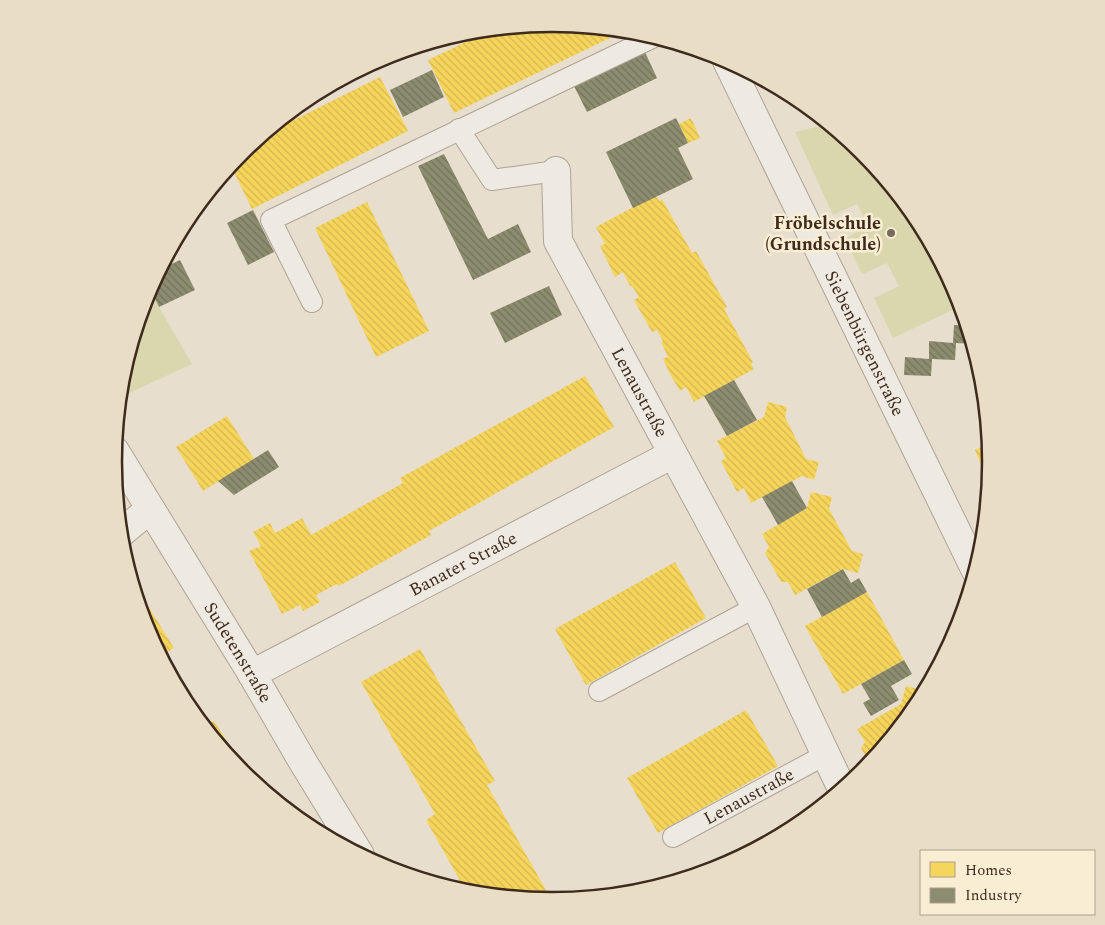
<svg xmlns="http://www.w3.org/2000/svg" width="1105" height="925" viewBox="0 0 1105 925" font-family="Spectral,serif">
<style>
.green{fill:#dad7af}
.homes{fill:url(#homes-back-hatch)}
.industry{fill:url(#industry-back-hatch)}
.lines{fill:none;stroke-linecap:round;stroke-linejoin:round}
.lane-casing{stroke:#ada397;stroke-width:22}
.street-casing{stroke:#ada397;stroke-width:30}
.lane{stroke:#efeae1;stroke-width:20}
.street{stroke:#efeae1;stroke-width:28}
.poi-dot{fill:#7a6a5b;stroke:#f9edd4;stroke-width:2}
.labels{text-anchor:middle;stroke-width:5;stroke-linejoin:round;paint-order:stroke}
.poi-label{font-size:18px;font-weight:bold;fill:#3e2b1d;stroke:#f9edd4;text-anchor:end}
.street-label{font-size:18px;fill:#3e2b1d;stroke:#f9edd4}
.rim{fill:none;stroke:#3e2b1d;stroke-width:2.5}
</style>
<defs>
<pattern id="homes-back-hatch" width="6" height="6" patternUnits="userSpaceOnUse" patternTransform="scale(1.25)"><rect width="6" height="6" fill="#f6d55c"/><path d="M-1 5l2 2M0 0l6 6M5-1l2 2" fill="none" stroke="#d4b750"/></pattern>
<pattern id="industry-back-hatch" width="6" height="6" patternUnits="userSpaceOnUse" patternTransform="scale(1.25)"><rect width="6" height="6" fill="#8c8c6e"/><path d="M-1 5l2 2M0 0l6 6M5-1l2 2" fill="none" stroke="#74735a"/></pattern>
</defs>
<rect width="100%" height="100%" fill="#e8dece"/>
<g class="green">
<path d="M 815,127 L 832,127 L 863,152 L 917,219 L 958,295 L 961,306 L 893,338 L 874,298 L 899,286 L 887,263 L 862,274 L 845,239 L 868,226 L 857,204 L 833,215 L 795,132 Z"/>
<path d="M 150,288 L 159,307 L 192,364 L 127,394 L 121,390 L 122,377 Z"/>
</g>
<g class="homes">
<path d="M 553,24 L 605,29 L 610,38 L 454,113 L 428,60 L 491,30 Z"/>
<path d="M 380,77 L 408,131 L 252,209 L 231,166 L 242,152 L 260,137 Z"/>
<path d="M 691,118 L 700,138 L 688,143 L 679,124 Z"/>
<path d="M 656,195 L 659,201 L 662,199 L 692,253 L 696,251 L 727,307 L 724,309 L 753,362 L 751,363 L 754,369 L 694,402 L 686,387 L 680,391 L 670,374 L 663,359 L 668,357 L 661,342 L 663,341 L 657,330 L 652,332 L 634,300 L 639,297 L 632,286 L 630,286 L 623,272 L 615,277 L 600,246 L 605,244 L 596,227 Z"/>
<path d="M 367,202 L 429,331 L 376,357 L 315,228 Z"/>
<path d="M 585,376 L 614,427 L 429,531 L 431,535 L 424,539 L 339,586 L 337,584 L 316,595 L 320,602 L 303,611 L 300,605 L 282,614 L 249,551 L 261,546 L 253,532 L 270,523 L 275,533 L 302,518 L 311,535 L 403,483 L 400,478 Z"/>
<path d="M 768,402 L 787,407 L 785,417 L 806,459 L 819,462 L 814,480 L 802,476 L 751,503 L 744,488 L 737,492 L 721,461 L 726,458 L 717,441 L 764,417 Z"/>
<path d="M 227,416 L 254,459 L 203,491 L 176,447 Z"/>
<path d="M 989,444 L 991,463 L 989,484 L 975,450 Z"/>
<path d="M 811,492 L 832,497 L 829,509 L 852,551 L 863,554 L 858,573 L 843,569 L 795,595 L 788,582 L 781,582 L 765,553 L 769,547 L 762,534 L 807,508 Z"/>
<path d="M 675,562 L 706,618 L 586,685 L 555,629 Z"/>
<path d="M 867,592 L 904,660 L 843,694 L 805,626 Z"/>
<path d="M 142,596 L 174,648 L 161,656 L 147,630 L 138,599 Z"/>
<path d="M 420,649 L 495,781 L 487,785 L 552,901 L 467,893 L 426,820 L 435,814 L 361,682 Z"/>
<path d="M 906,686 L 925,691 L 917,706 L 870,764 L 861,748 L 865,742 L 857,729 L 901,704 Z"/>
<path d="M 746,710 L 778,766 L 658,833 L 627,778 Z"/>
<path d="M 214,721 L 246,771 L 243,773 L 204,726 Z"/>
</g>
<g class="industry">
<path d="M 645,52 L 657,78 L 587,112 L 574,86 Z"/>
<path d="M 432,70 L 444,97 L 403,117 L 390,90 Z"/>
<path d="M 676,118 L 688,143 L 678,148 L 693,179 L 633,208 L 606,152 Z"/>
<path d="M 444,154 L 488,239 L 518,224 L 531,252 L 473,280 L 418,166 Z"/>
<path d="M 253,210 L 274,252 L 248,265 L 227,223 Z"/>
<path d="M 180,260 L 195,290 L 159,307 L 150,288 L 161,269 Z"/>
<path d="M 549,286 L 562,315 L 505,343 L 490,313 Z"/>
<path d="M 954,325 L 967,326 L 973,344 L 956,343 L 955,360 L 932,359 L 931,376 L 904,375 L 905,357 L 929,359 L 929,341 L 953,343 Z"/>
<path d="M 734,380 L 757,420 L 727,436 L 704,396 Z"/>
<path d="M 268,450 L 279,467 L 234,495 L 218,481 Z"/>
<path d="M 792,481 L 807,508 L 778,525 L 762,497 Z"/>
<path d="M 843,569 L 851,583 L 859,578 L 867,592 L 822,617 L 807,589 Z"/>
<path d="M 904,660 L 912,674 L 891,686 L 899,700 L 871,716 L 863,703 L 870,699 L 861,684 Z"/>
</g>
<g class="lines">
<defs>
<g id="lane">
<path d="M 459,129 L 492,180 L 556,171"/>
<path d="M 312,302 L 271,220 L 654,37"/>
<path d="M 599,691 L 756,607"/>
<path id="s1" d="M 673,837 L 825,755"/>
</g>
<g id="street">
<path id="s2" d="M 727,61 L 976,571"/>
<path id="s3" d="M 556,171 L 558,241 L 756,607 L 842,789"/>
<path id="s4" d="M 115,451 L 252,674 L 303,762 L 360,855"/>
<path d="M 121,533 L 150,509"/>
<path id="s5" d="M 252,674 L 673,454"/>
</g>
</defs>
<use href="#lane" class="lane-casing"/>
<use href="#street" class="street-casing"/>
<use href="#lane" class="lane"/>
<use href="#street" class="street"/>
</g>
<circle class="poi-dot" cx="891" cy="233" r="5"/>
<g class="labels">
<g class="poi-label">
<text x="881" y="229">Fröbelschule<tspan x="881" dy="21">(Grundschule)</tspan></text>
</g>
<g class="street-label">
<text dy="6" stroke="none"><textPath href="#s2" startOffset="314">Siebenbürgenstraße</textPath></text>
<text dy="6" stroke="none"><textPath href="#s3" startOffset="242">Lenaustraße</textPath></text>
<text dy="6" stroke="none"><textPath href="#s5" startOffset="238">Banater Straße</textPath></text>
<text dy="6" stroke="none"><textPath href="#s4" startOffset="236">Sudetenstraße</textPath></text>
<text dy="6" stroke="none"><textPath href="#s1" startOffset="86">Lenaustraße</textPath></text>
</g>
</g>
<path d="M0 0H1105V925H0ZM122 462a430 430 0 1 1 860 0a430 430 0 1 1-860 0Z" fill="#eaddc5" fill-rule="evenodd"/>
<path class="rim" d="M122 462a430 430 0 1 1 860 0a430 430 0 1 1-860 0Z"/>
<rect x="920" y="850" width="175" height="65" fill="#f9edd4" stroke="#ae9f8b"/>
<rect x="930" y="862" width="25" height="15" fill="#f6d55c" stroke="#ae9f8b"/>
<text x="965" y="875" font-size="15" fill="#3e2b1d">Homes</text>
<rect x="930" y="888" width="25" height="15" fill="#8c8c6e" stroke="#ae9f8b"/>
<text x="965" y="900" font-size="15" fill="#3e2b1d">Industry</text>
</svg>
